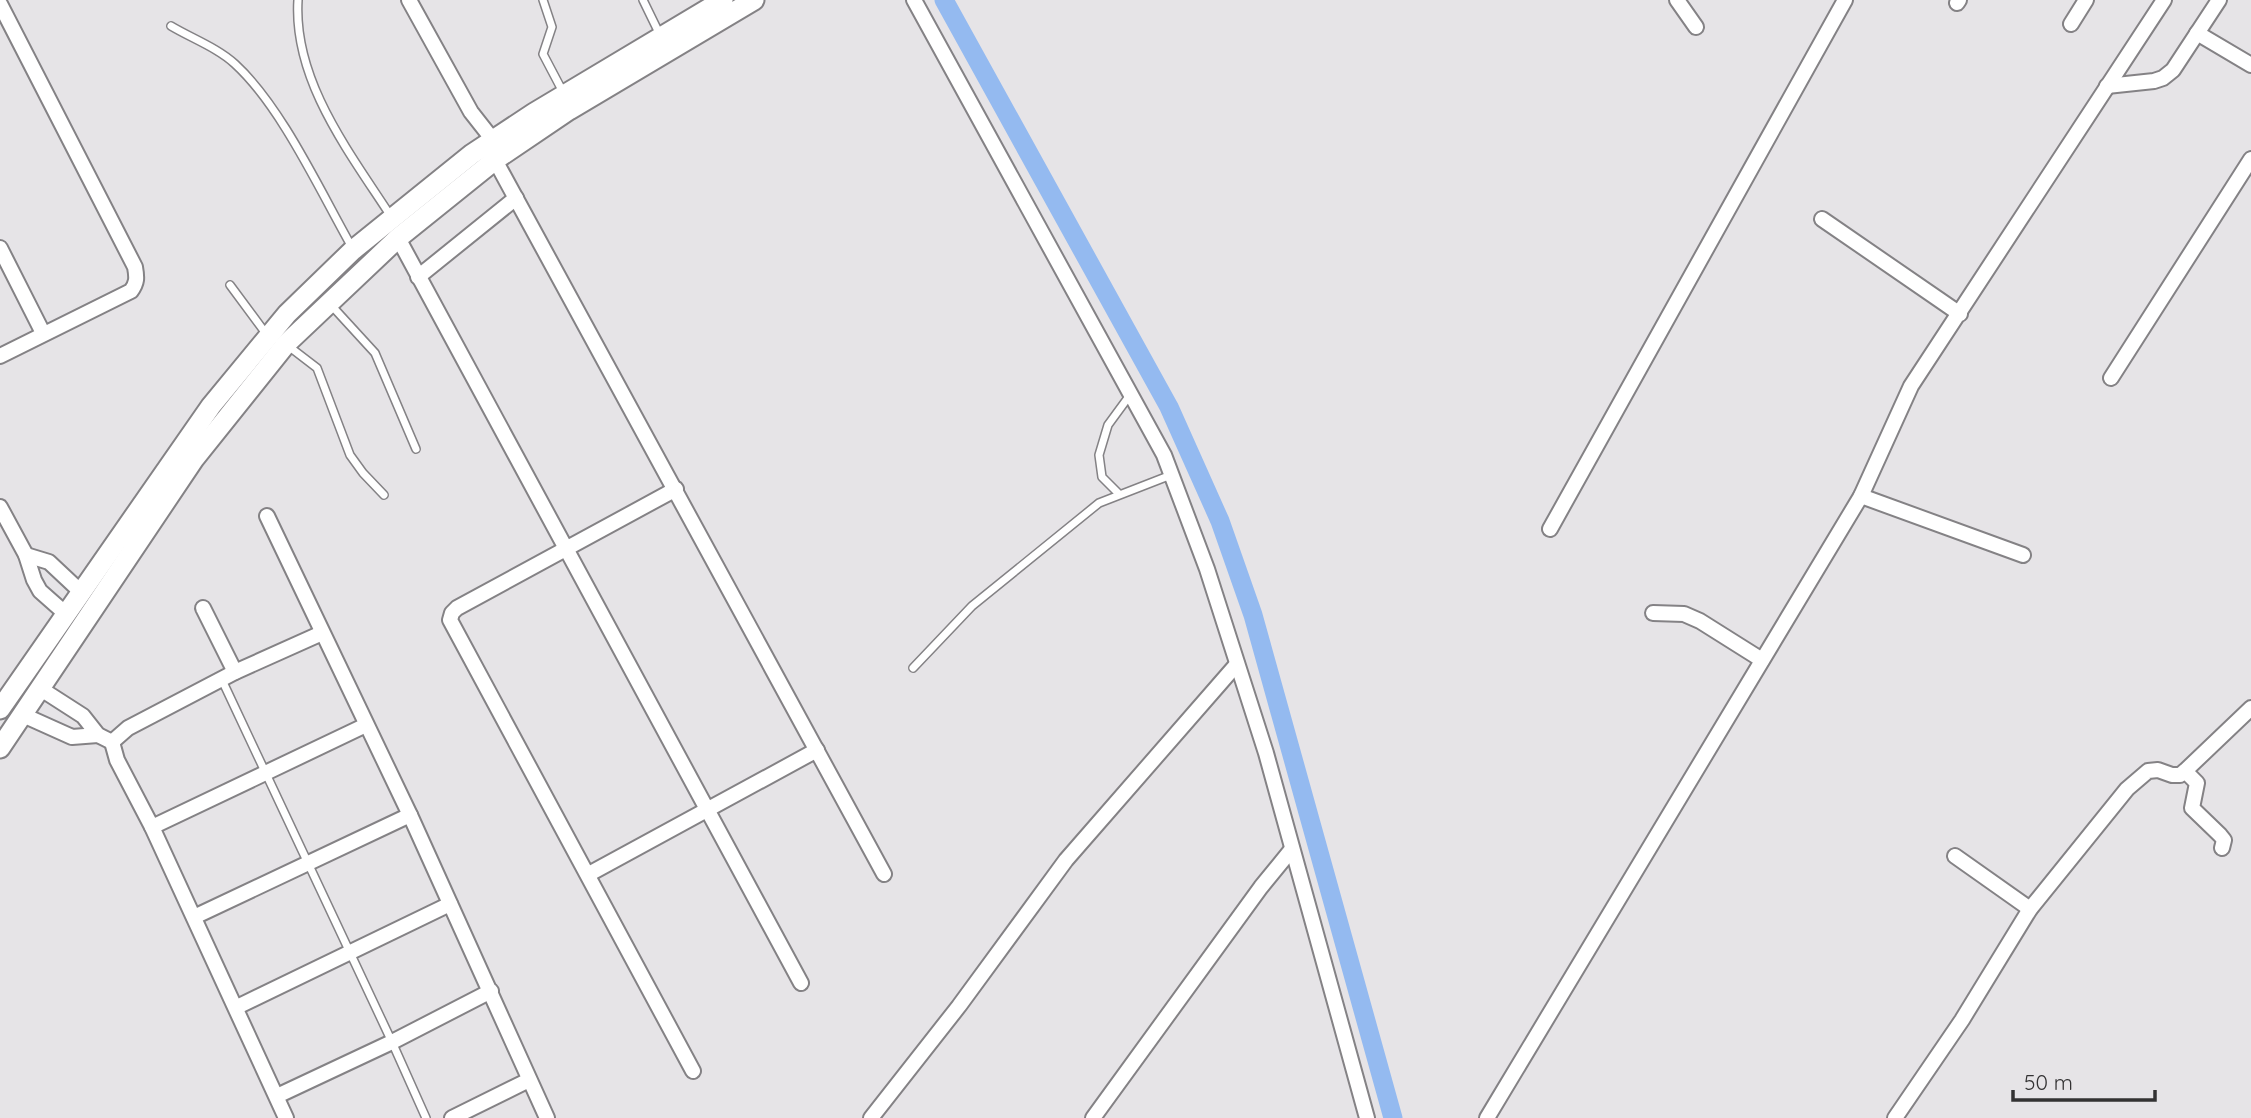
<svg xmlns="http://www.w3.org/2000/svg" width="2251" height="1118" viewBox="0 0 2251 1118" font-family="Quicksand,sans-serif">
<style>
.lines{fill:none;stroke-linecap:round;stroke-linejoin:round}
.canal{stroke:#94baf0;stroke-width:19}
.service-casing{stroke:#848285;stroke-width:10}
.minor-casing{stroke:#848285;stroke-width:18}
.tertiary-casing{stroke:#848285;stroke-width:23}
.service{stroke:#fff;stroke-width:7}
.minor{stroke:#fff;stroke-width:14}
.tertiary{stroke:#fff;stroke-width:19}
</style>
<rect width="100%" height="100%" fill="#e6e4e7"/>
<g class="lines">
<path class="canal" d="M 944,0 L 1169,407 L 1220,521 L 1253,615 L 1393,1118"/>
<defs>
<g id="service">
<path d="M 298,0 C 293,81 350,153 392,218"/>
<path d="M 543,0 L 552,27 L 543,54 L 563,92"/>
<path d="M 643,0 L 661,37"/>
<path d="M 171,26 C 191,38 218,48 235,64 C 282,107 321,193 353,249"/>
<path d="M 230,285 L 267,335"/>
<path d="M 331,305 L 375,353 L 416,449"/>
<path d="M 287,345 L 317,368 L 350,455 L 363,473 L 384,495"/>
<path d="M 1119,494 L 1102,477 L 1099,455 L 1108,425 L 1130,395"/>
<path d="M 913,668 L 972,606 L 1099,503 L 1171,475"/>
<path d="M 222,680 L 392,1042 L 426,1118"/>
</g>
<g id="minor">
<path d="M 409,0 L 471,112 L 493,140"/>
<path d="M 914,0 L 1164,455 L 1207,569 L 1266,753 L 1367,1118"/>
<path d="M 1677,0 L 1696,27"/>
<path d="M 1957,3 L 1959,0"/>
<path d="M 0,4 L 135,267 C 137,278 137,283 131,291 L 0,356"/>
<path d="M 2071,24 L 2086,0"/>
<path d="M 2197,33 L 2251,65"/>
<path d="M 2107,86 L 2154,81 L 2163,78 L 2173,70 L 2219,0"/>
<path d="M 495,160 L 884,874"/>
<path d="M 1822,219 L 1960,314"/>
<path d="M 398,238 L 801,983"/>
<path d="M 0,248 L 43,333"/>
<path d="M 418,277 L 516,198"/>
<path d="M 2111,378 L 2251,159"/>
<path d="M 676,489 L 457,608 L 452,613 L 450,620 L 693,1071"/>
<path d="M 1861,496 L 2023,555"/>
<path d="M 0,507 L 26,555 L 34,580 L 40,591 L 66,614"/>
<path d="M 267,516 L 410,815 L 547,1118"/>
<path d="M 1550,529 L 1845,0"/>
<path d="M 26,555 L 49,562 L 81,592"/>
<path d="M 203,608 L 235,672"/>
<path d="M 1653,613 L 1684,614 L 1700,621 L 1762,660"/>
<path d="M 41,689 L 83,716 L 98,735 L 112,742"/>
<path d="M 23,715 L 72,737 L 98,735"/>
<path d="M 2185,771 L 2197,783 L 2192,808 L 2220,835 L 2224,840 L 2222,848"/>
<path d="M 152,827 L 366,725"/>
<path d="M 1955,856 L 2030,909"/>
<path d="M 589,874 L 817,750"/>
<path d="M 194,917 L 410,815"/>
<path d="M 237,1007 L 450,904"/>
<path d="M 277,1096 L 392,1042 L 491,991"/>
<path d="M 286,1118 L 152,827 L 117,760 L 112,742 L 128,728 L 235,672 L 322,633"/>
<path d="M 452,1118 L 529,1080"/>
<path d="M 871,1118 L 959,1006 L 1066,860 L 1237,664"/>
<path d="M 1093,1118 L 1261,887 L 1292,849"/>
<path d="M 1487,1118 L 1861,496 L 1911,386 L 2164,0"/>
<path d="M 1895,1118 L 1962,1020 L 2030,909 L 2127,789 L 2148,771 L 2158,770 L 2172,775 L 2180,775 L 2185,771 L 2251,708"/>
</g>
<g id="tertiary">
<path d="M 0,709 L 211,406 L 287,314 L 353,250 L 472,154 L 534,113 L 723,0"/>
<path d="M 0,748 L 194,459 L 286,344 L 398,238 L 495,160 L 569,110 L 754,0"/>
</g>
</defs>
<use href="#service" class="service-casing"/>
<use href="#minor" class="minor-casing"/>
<use href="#tertiary" class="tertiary-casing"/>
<use href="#service" class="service"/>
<use href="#minor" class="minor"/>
<use href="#tertiary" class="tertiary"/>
</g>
<path d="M2013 1090v10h142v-10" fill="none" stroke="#333233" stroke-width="3.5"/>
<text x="2024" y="1090" font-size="21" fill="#333233" stroke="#e6e4e7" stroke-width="5" paint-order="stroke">50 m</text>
</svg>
